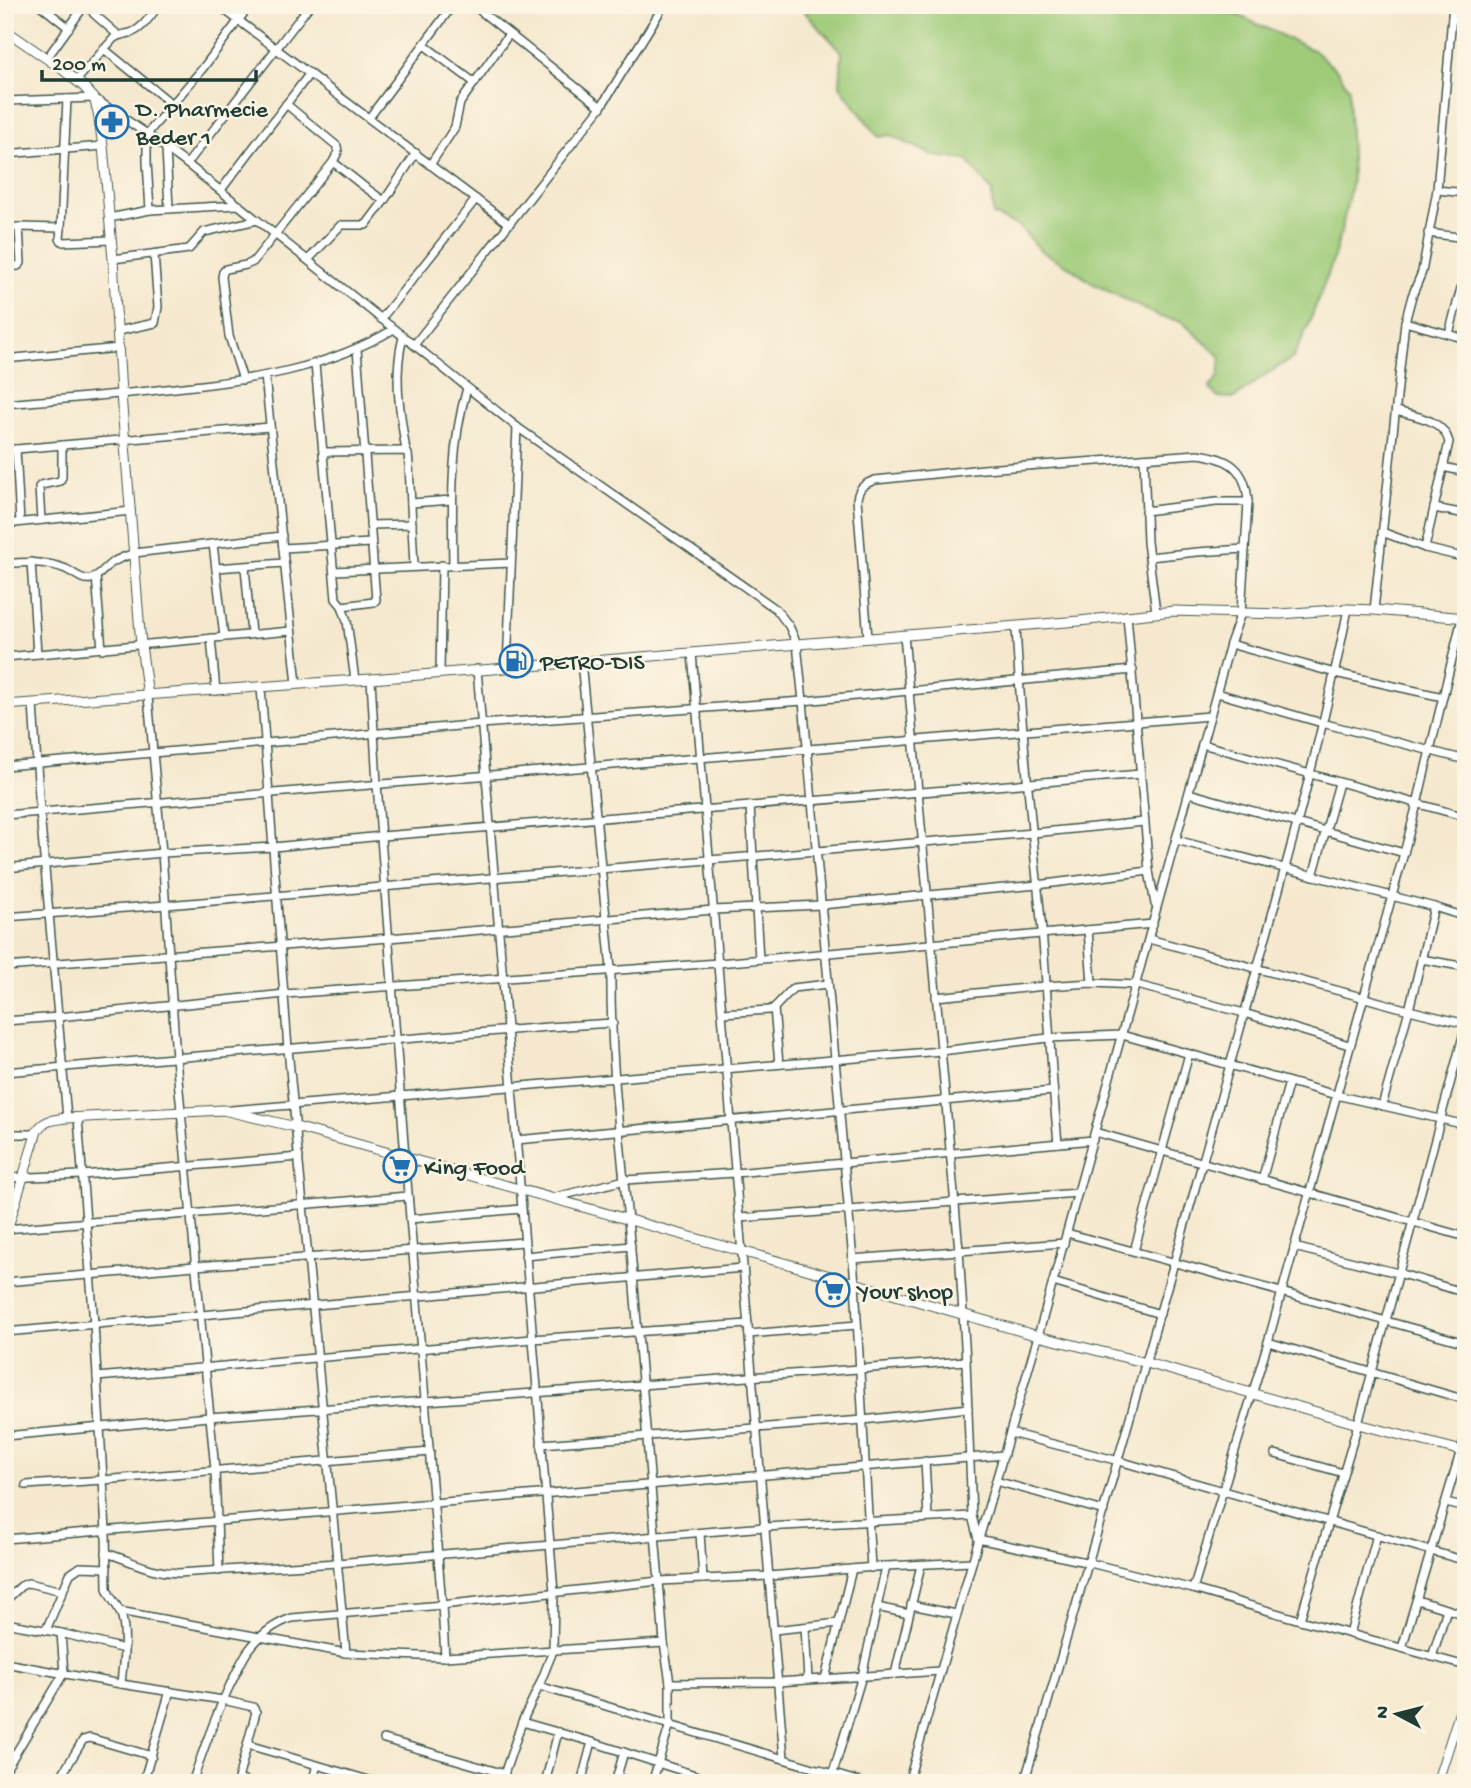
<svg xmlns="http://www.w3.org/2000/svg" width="1471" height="1788" viewBox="0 0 1471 1788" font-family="'Gochi Hand',sans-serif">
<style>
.green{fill:#9fcb79;stroke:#5f8456;stroke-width:2}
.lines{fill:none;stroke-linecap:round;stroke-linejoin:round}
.minor-casing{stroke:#3f574b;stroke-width:10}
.tertiary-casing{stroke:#3f574b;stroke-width:11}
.minor{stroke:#fff;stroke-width:7}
.tertiary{stroke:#fff;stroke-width:9}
.labels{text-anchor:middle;stroke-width:5;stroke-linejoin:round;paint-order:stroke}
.poi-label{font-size:24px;fill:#1f3d34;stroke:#fcf5e5;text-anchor:start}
</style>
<rect width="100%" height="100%" fill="#fcf5e5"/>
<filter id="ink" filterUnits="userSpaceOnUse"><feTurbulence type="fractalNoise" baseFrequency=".0143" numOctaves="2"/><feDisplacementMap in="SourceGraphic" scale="14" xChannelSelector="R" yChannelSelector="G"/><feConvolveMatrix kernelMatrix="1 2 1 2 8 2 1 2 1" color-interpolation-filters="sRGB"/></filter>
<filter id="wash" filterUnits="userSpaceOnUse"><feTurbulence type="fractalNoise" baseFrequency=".00686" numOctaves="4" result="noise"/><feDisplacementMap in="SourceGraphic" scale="28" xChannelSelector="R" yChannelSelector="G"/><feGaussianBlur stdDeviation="1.57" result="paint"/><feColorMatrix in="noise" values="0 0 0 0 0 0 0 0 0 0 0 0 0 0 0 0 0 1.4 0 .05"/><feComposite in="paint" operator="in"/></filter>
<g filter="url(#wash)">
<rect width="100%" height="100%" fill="#f5e8ce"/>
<path class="green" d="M 798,5 L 864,5 L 887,11 L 889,5 L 1216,5 L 1313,50 L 1338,71 L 1349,89 L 1349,111 L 1352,180 L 1341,233 L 1331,266 L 1308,326 L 1293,358 L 1265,375 L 1235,398 L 1217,397 L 1210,388 L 1219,376 L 1221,357 L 1181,321 L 1160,317 L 1092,283 L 1068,266 L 1040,250 L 1019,226 L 993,215 L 992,192 L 967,160 L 935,156 L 890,135 L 878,137 L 840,86 L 842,52 Z"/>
</g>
<g filter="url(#ink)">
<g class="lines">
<defs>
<g id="minor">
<path d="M 40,5 L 69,28"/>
<path d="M 88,5 L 94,14 L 118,35"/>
<path d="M 218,5 L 509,224"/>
<path d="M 1452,18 L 1466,22"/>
<path d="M 424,45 L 475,83"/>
<path d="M 104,49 L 173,105"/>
<path d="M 47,58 L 85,5"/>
<path d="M 76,81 L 114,38 C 120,34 123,35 130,33 C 143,29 151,15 159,5"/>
<path d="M 5,101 L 94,98 L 147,134 L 187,164 L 517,427 L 776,609 L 789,626 L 797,644 L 803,701 L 855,1283 L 871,1568"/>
<path d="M 601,107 L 664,5"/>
<path d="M 369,118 L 453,5"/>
<path d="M 166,148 L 169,209"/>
<path d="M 5,154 L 103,146"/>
<path d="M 333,162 L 362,185 L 384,201 L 416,153"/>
<path d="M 187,164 L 310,5"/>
<path d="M 430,165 L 455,127 L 460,103 L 509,34"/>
<path d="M 221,190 L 310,73"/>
<path d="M 1437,190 L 1466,193"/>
<path d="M 150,210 L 147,162 L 147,134 L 203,68 L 250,5"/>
<path d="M 109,218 L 150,210 L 239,205"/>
<path d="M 5,228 L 19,227"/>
<path d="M 61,228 L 67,99"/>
<path d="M 1428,233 L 1466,238"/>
<path d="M 113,259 L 189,249 L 204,232 L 257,220"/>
<path d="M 308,260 L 341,225 L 366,225 L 384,201"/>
<path d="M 5,267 L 18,266 L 21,263 L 19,227 L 61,228 L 60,239 L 63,242 L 111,240"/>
<path d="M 381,319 L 476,199"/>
<path d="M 1405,322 L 1466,339"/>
<path d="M 118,331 L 155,323 L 158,307 L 154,254"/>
<path d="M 1449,334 L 1466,269"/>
<path d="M 403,337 C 393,376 400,411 406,451"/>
<path d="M 414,345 L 601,107 L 473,5"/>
<path d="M 5,359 L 119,348"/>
<path d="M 315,364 L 336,599 L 342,606 L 347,621 L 355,680"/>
<path d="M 265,376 L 297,684"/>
<path d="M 243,380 L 229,336 L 222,277 L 223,272 L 226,269 L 246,265 L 253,262 L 333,162 L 338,152 L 337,146 L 286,104"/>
<path d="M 5,404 C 62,399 119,395 175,388 C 252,380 327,369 394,329"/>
<path d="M 1396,411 C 1415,416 1443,419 1449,442 L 1425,548"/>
<path d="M 16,449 L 20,522"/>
<path d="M 5,450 L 270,427"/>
<path d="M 324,452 L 406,451 L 408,454 L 409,465 L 414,566"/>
<path d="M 1144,458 L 1147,542 L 1156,612"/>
<path d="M 1443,467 L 1466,472"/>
<path d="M 411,503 L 452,500"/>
<path d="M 1434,508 L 1466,514"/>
<path d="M 1145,511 L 1216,502 L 1248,502"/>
<path d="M 41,520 L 39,487 L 41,485 L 60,481 L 62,477 L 62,445"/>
<path d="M 5,524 L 131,511"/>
<path d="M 370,525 L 412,524"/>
<path d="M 1382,532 L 1425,548 L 1466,558"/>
<path d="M 213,544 L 224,637"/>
<path d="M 283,548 L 371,543"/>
<path d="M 1149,557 L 1197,552 L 1245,549"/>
<path d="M 31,562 L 37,654"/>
<path d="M 5,564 C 26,562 46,561 66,569 C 74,573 82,581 91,579 C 100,576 106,566 113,562 C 120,558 127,556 134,553 L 282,536"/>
<path d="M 453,565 C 452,504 450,446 467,388"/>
<path d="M 245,567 L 251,634"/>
<path d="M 216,568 L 284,563"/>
<path d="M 334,571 L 511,563"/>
<path d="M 96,576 L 102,649"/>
<path d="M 342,606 L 374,602 L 376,600 L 357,349"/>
<path d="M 1374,610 L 1405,322 L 1412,296 L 1422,272 L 1437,190 L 1453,5"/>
<path d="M 1127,615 L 1149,871 L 1155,904"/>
<path d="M 1016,626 C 1021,728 1032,829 1042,930 C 1048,1001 1051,1072 1058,1143"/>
<path d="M 904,635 L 959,1250 L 966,1361 L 972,1516 L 978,1539 L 1090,1563 L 1193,1589 L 1300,1620 L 1466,1666"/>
<path d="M 211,638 L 216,691"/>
<path d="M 868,638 L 857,499 C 859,487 864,484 875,480 L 983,469 L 1198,454 C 1230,458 1246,469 1248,502 L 1241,613 L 1230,644 L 1038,1336 L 908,1783"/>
<path d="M 1230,644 L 1335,673 L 1443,697"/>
<path d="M 692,653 L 784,1758"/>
<path d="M 5,657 L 291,631"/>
<path d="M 581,661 L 611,969 C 610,1063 622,1157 631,1251 C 643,1381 654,1512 664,1643 L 670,1683 L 670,1724 L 652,1783"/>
<path d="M 507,667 L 517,427"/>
<path d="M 477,669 L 554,1592 L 553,1651 L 539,1686 L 522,1722 L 501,1783"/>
<path d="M 440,672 L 442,565"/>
<path d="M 261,687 L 288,1049 L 346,1653"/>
<path d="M 1217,693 L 1322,723 L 1466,760"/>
<path d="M 148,696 L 162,853 L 176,1058 L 215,1470 L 219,1571"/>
<path d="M 33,704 L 40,812 L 67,1118"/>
<path d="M 1202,744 L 1466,817"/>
<path d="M 5,766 L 481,724 L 803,701 L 1133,670"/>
<path d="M 1189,793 L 1404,853"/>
<path d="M 750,806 L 759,959"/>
<path d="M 5,815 L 1210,716"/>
<path d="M 1176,840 L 1434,907 L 1466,917"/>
<path d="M 5,868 L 162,853 L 274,847 L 382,836 L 1141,774"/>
<path d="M 1313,876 L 1339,783"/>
<path d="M 5,917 L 166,905 L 1033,833 L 1144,822"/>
<path d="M 1088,930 L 1092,983"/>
<path d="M 1149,939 L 1409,1010 L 1466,1024"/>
<path d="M 1421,959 L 1466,967"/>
<path d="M 5,967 L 389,938 L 713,910 L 821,905 L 1037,885 L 1149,871"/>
<path d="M 936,997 L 1045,986 L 1092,983 L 1137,985 L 1244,1013 L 1349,1045"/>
<path d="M 774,1008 L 779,1064"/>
<path d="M 723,1013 L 769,1010 L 774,1008 L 793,988 L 828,984"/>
<path d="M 5,1021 L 58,1017 L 285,994 L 718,963 L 1153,924"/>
<path d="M 5,1072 L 548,1027 L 613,1023"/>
<path d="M 1382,1106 L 1409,1010 L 1434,907"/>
<path d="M 231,1110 L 941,1051 L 1048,1038 L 1122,1035 L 1336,1095 L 1466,1125"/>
<path d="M 78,1118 L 94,1324 L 106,1531 L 107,1588 C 110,1599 119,1606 122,1617 C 127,1638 123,1662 121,1684"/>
<path d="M 1095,1132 L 1466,1237"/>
<path d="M 5,1134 L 36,1134"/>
<path d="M 516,1140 L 1053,1091"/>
<path d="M 5,1178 L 82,1175 L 299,1157"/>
<path d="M 1262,1180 L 1289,1082"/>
<path d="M 552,1198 L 625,1180 L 735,1173 L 1093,1140"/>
<path d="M 739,1218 L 1078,1193"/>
<path d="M 410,1219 L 521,1209"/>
<path d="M 5,1229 L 408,1196"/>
<path d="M 1067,1233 L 1466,1343"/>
<path d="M 1294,1247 L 1398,1273 L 1466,1293"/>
<path d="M 1134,1251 L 1189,1054"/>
<path d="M 525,1256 L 631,1246"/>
<path d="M 852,1259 L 1064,1243"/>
<path d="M 5,1282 L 195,1266 L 524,1242"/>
<path d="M 1053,1282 L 1160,1314"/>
<path d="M 5,1332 L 743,1268"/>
<path d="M 749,1334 L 857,1325"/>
<path d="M 1268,1342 L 1466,1400"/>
<path d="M 97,1377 L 532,1339 L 748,1324"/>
<path d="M 1010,1433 L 1119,1461 L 1466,1561"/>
<path d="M 5,1436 L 209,1417 L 966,1361"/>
<path d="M 541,1444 L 863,1420 L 968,1408"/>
<path d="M 1275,1454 L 1343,1473"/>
<path d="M 925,1461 L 928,1517"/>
<path d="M 996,1481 L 1104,1511"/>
<path d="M 26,1485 L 103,1480 L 430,1452"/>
<path d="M 1446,1503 L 1466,1508"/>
<path d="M 700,1533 L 703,1579"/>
<path d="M 5,1539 L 1004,1455"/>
<path d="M 106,1553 C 133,1561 148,1572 178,1573 L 337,1563 L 765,1527 L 972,1516"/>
<path d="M 1193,1589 L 1268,1342 L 1404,853 L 1417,804 L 1462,618"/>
<path d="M 1417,1600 L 1466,1615"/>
<path d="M 5,1601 L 21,1586 L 28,1583 L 63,1591"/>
<path d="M 911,1605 L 956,1614"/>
<path d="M 877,1607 L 909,1614"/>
<path d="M 119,1611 L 346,1653 L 445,1657 L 442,1605 L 405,1157 L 377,784 L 371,679"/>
<path d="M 1300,1620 L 1358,1424 L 1466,1025"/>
<path d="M 5,1623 L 61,1633 L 124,1649"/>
<path d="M 805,1627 L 808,1680"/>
<path d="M 46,1630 L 70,1574 L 80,1567 L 107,1568"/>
<path d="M 774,1630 L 839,1623"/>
<path d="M 1350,1634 L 1377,1535"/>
<path d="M 1402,1648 L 1466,1433"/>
<path d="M 445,1657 L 664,1643"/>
<path d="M 1432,1657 L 1447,1609"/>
<path d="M 5,1663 L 121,1684 L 223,1700 L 253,1707 L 256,1712 L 237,1783"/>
<path d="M 895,1674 L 921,1565"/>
<path d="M 825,1679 L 852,1569"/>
<path d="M 670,1683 L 778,1682 L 940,1671"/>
<path d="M 539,1686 L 864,1783"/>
<path d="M 522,1722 L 592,1742 L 581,1783"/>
<path d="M 384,1739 L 505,1774"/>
<path d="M 592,1742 L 720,1783"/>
<path d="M 248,1745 L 379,1783"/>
<path d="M 5,1771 L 64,1673 L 61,1633"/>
<path d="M 833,1773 L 862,1676 L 886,1566"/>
<path d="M 238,1779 L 250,1783"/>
<path d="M 57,1783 L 83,1740 L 90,1738 L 152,1756"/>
<path d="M 143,1783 L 170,1691"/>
<path d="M 192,1783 C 203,1750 215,1717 230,1685 C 236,1674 241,1661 248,1651 C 259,1636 274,1624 292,1618 L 442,1605 L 659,1581 L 769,1576 L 886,1566 L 972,1562"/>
<path d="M 312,1783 L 317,1765"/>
<path d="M 545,1783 L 558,1732"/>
<path d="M 615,1783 L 624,1752"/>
<path d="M 815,1783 L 820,1769"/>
<path d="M 1024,1783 C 1095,1544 1162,1305 1230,1065 C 1272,914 1317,763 1348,609"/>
</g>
<g id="tertiary">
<path d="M 5,30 L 62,69 L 83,86 L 94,98 L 98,112 L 103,146 L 113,259 L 121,394 L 141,645 L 148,696"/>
<path d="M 5,705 L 371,679 L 1079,621 L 1174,611 L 1280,614 L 1348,609 L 1374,610 L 1466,618"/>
<path d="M 5,1237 L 37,1131 C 45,1119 54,1120 67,1118 L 223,1110 L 296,1127 L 795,1266 L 1038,1336 L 1147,1363 L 1358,1424 L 1466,1452"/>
<path d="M 1437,1783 L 1466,1693"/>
</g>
</defs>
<use href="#minor" class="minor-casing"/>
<use href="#tertiary" class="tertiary-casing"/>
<use href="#minor" class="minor"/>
<use href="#tertiary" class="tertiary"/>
</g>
</g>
<defs>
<symbol id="pharmacy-ring" viewBox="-11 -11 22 22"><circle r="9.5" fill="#fcf5e5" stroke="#1f6fb2" stroke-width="1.5"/><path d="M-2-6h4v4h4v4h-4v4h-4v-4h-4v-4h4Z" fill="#1f6fb2"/></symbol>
<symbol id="fuel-ring" viewBox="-11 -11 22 22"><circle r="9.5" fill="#fcf5e5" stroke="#1f6fb2" stroke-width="1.5"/><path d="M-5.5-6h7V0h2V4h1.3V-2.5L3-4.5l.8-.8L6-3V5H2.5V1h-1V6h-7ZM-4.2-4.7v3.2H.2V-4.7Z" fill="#1f6fb2"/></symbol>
<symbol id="supermarket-ring" viewBox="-11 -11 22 22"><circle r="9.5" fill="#fcf5e5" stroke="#1f6fb2" stroke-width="1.5"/><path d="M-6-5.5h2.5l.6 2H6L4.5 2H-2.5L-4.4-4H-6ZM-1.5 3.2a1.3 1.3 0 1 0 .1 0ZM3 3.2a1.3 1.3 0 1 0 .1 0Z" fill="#1f6fb2"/></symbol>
</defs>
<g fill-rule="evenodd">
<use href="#pharmacy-ring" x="93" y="103" width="38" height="38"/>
<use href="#fuel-ring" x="497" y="642" width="38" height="38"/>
<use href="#supermarket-ring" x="381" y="1147" width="38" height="38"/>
<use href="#supermarket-ring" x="814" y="1271" width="38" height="38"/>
</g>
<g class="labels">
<g class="poi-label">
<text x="136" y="116">D. Pharmecie<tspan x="136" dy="28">Beder 1</tspan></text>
<text x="540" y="669">PETRO-DIS</text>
<text x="424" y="1174">King Food</text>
<text x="858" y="1298">Your shop</text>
</g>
</g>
<rect width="1471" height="1788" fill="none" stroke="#fcf5e5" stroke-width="28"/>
<g transform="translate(1397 1714) rotate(277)" stroke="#fcf5e5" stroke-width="5" paint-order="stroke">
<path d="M0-5L12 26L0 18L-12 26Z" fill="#1f3d34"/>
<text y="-10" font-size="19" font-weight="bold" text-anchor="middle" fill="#1f3d34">N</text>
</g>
<path d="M42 70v10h214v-10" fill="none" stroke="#1f3d34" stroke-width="3.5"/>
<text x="52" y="70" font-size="21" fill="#1f3d34" stroke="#fcf5e5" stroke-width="5" paint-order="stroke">200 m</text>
</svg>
